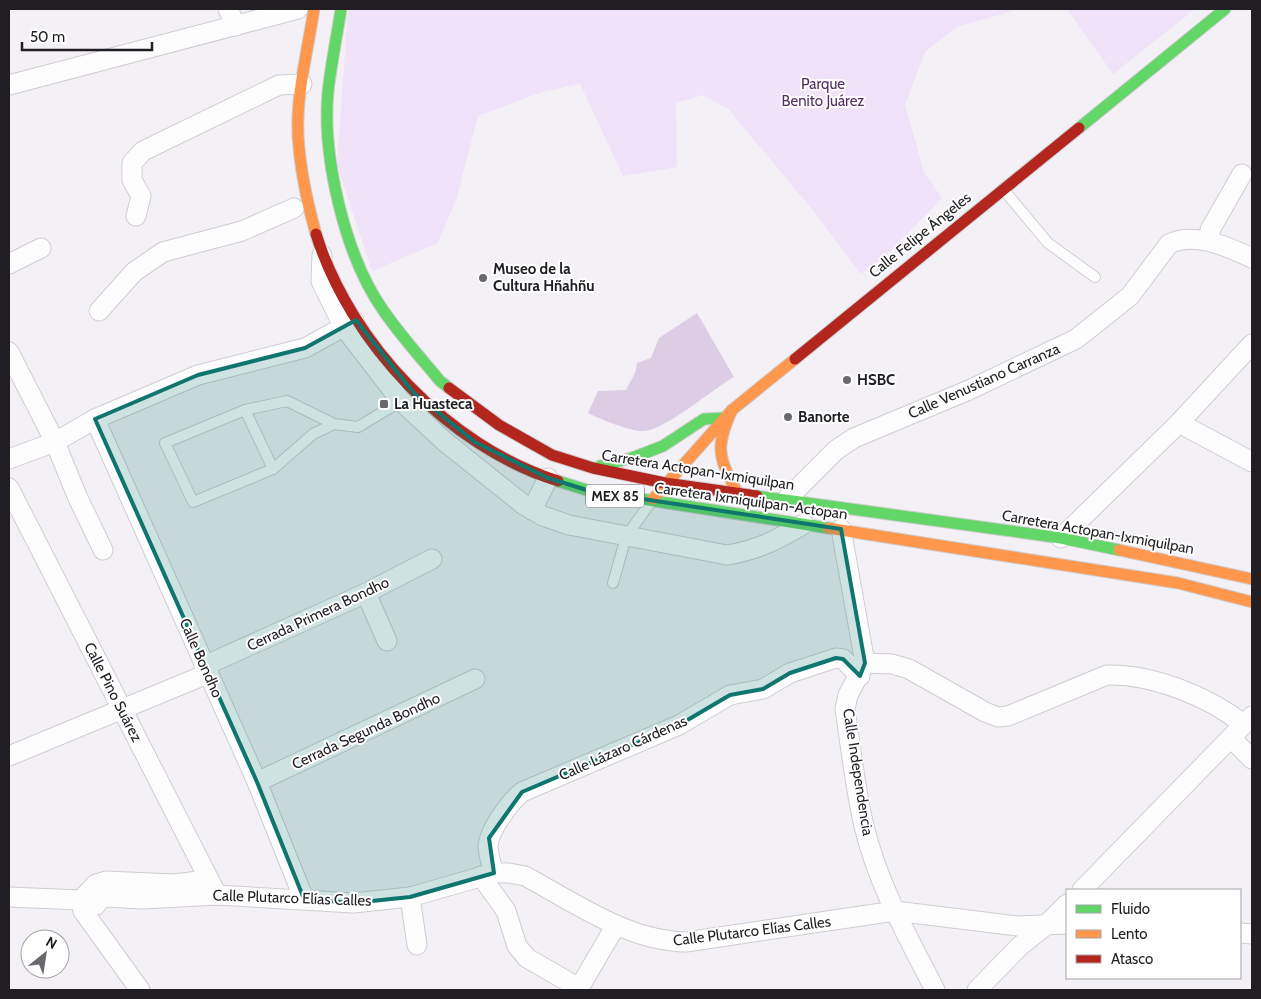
<svg xmlns="http://www.w3.org/2000/svg" width="1261" height="999" viewBox="0 0 1261 999" font-family="Cabin,sans-serif">
<style>
.green{fill:#f0e2f8}
.forest{fill:#dccce4}
.lines{fill:none;stroke-linecap:round;stroke-linejoin:round}
.lane-casing{stroke:#d0cdd1;stroke-width:12}
.street-casing{stroke:#d0cdd1;stroke-width:21}
.fast-casing{stroke:#d0cdd1;stroke-width:13}
.slow-casing{stroke:#d0cdd1;stroke-width:13}
.jam-casing{stroke:#d0cdd1;stroke-width:13}
.lane{stroke:#fdfdfe;stroke-width:10}
.street{stroke:#fdfdfe;stroke-width:19}
.fast{stroke:#63d668;stroke-width:11}
.slow{stroke:#ff974d;stroke-width:11}
.jam{stroke:#b3261e;stroke-width:11}
.marked{fill:#0f766e;fill-opacity:0.2;stroke:#0f766e;stroke-width:4;stroke-linejoin:round}
.poi-dot{fill:#6a686c;stroke:#fefefe;stroke-width:2}
.labels{text-anchor:middle;stroke-width:4;stroke-linejoin:round;paint-order:stroke}
.shield{fill:#fefefe;stroke:#636164;stroke-width:1}
.shield-label{font-size:14px;font-weight:bold;fill:#201e22}
.park-label{font-size:15px;fill:#532f62;stroke:#fefefe}
.street-label{font-size:15px;fill:#201e22;stroke:#fefefe}
.poi-label{font-size:15px;font-weight:bold;fill:#201e22;stroke:#fefefe;text-anchor:start}
</style>
<rect width="100%" height="100%" fill="#f4f1f6"/>
<g class="green">
<path d="M 348,9 L 1020,9 L 957,27 L 925,52 L 905,105 L 924,172 L 942,198 L 887,255 L 861,274 L 816,214 L 728,109 L 703,95 L 676,103 L 677,167 L 623,176 L 580,84 L 542,92 L 478,116 L 456,200 L 438,243 L 372,271 L 337,165 Z"/>
<path d="M 1067,9 L 1195,9 L 1113,74 Z"/>
</g>
<path class="forest" d="M 697,313 L 734,377 C 713,389 665,430 644,431 C 631,432 600,419 588,413 L 598,391 L 626,390 L 635,373 L 637,363 L 651,358 L 659,338 Z"/>
<g class="lines">
<defs>
<g id="lane">
<path d="M 1003,189 L 1048,243 L 1095,277"/>
<path d="M 245,410 L 273,469"/>
<path d="M 334,424 L 287,401 L 245,410 L 165,443 L 193,502 L 273,469 L 313,434 L 334,424 L 358,427 L 403,400"/>
<path d="M 613,583 L 626,537 L 650,503"/>
</g>
<g id="street">
<path d="M 228,9 L 236,26"/>
<path d="M 9,85 L 298,9"/>
<path d="M 136,216 L 141,196 L 132,180 L 132,163 L 143,151 L 279,85 L 302,84"/>
<path d="M 1211,242 L 1210,230 L 1242,174"/>
<path d="M 322,255 L 321,281 L 343,326 L 401,401 L 444,441 L 524,505 L 543,516 L 569,525 L 727,555 C 758,550 777,540 804,524"/>
<path d="M 9,264 L 41,248"/>
<path d="M 99,311 L 134,272 L 163,252 L 242,231 L 294,208"/>
<path d="M 9,352 L 55,442 L 77,496 L 103,550"/>
<path d="M 95,419 L 257,782 L 304,899"/>
<path d="M 1179,423 L 1252,462"/>
<path d="M 9,459 L 55,442 L 95,419 L 198,375 L 305,348 L 354,321"/>
<path d="M 9,488 L 217,895"/>
<path d="M 786,500 L 836,450 L 854,438 L 969,390 L 1076,339 L 1130,296 L 1169,244 C 1194,231 1228,247 1252,258"/>
<path d="M 532,510 L 548,478"/>
<path d="M 841,529 L 865,663 L 848,695 L 845,709 C 851,748 855,788 864,826 C 878,885 908,937 935,990"/>
<path d="M 1061,538 L 1179,423 L 1252,344"/>
<path d="M 366,593 L 387,641"/>
<path d="M 865,663 L 892,664 L 909,669 L 985,712 L 998,717 L 1008,716 L 1107,675 C 1152,674 1208,696 1243,724"/>
<path d="M 204,666 L 366,593 L 432,559"/>
<path d="M 1231,738 L 1252,759"/>
<path d="M 9,756 L 207,674"/>
<path d="M 257,782 L 475,679"/>
<path d="M 494,873 C 492,865 488,855 488,846 C 489,830 510,802 522,792 L 679,725 L 730,695 L 763,689 L 790,673 L 836,658 L 843,659 L 860,676"/>
<path d="M 481,876 L 506,911 L 517,946 L 527,958 L 579,988"/>
<path d="M 1082,890 L 1252,716"/>
<path d="M 9,897 L 81,900 L 92,904"/>
<path d="M 410,897 L 417,945"/>
<path d="M 96,905 L 99,900 L 106,897 L 142,899 L 217,895 L 353,903 L 410,897 L 494,873 L 509,873 L 525,876 C 575,903 628,941 686,942 L 895,911 L 1018,926 L 1067,924"/>
<path d="M 1240,933 L 1252,934"/>
<path d="M 140,990 L 83,911 L 81,900 L 96,884 L 106,881 L 173,884 L 208,880"/>
<path d="M 578,990 L 616,925"/>
<path d="M 977,990 L 1020,946 L 1045,926 L 1067,904"/>
</g>
<g id="fast">
<path d="M 341,9 C 337,36 331,64 328,92 C 322,157 345,256 383,310 C 400,335 421,358 440,381 L 449,388"/>
<path d="M 1079,128 L 1225,9"/>
<path d="M 600,466 L 632,458 L 663,446 L 704,419 L 724,418"/>
<path d="M 558,481 L 590,491 L 828,528"/>
<path d="M 757,496 L 1061,538 L 1119,550"/>
</g>
<g id="slow">
<path d="M 314,9 C 308,49 296,95 298,135 C 300,169 307,202 316,234"/>
<path d="M 732,410 C 715,447 718,457 737,492"/>
<path d="M 653,499 L 732,410 L 795,359"/>
<path d="M 828,528 L 1178,583 L 1252,602"/>
<path d="M 1119,550 L 1252,579"/>
</g>
<g id="jam">
<path d="M 316,234 C 350,343 449,447 558,481"/>
<path d="M 795,359 L 1079,128"/>
<path d="M 449,388 L 499,425 L 552,455 L 593,468 L 665,483 L 757,496"/>
</g>
</defs>
<use href="#lane" class="lane-casing"/>
<use href="#street" class="street-casing"/>
<use href="#fast" class="fast-casing"/>
<use href="#slow" class="slow-casing"/>
<use href="#jam" class="jam-casing"/>
<use href="#lane" class="lane"/>
<use href="#street" class="street"/>
<use href="#fast" class="fast"/>
<use href="#slow" class="slow"/>
<use href="#jam" class="jam"/>
</g>
<path class="marked" d="M 356,320 L 414,393 L 475,442 L 548,478 L 590,491 L 841,529 L 865,663 L 860,676 L 843,659 L 836,658 L 790,673 L 763,689 L 730,695 L 679,725 L 522,792 L 489,838 L 494,873 L 410,897 L 353,903 L 304,899 L 257,782 L 95,419 L 198,375 L 305,348 Z"/>
<g class="poi-dot">
<circle cx="483" cy="278" r="5"/>
<circle cx="847" cy="380" r="5"/>
<rect x="379" y="399" width="10" height="10" rx="2.5"/>
<circle cx="788" cy="417" r="5"/>
</g>
<g class="labels">
<rect class="shield" x="586" y="484.5" width="58" height="23" rx="4"/>
<g class="shield-label">
<text x="615" y="501">MEX 85</text>
</g>
<g class="park-label">
<text x="823" y="89">Parque<tspan x="823" dy="17">Benito Juárez</tspan></text>
</g>
<g class="street-label">
<text transform="translate(920 235) rotate(-39)" y="5">Calle Felipe Ángeles</text>
<text transform="translate(984 381) rotate(-24)" y="5">Calle Venustiano Carranza</text>
<text transform="translate(698 470) rotate(9)" y="5">Carretera Actopan-Ixmiquilpan</text>
<text transform="translate(751 501) rotate(8)" y="5">Carretera Ixmiquilpan-Actopan</text>
<text transform="translate(1098 532) rotate(10)" y="5">Carretera Actopan-Ixmiquilpan</text>
<text transform="translate(318 614) rotate(-25)" y="5">Cerrada Primera Bondho</text>
<text transform="translate(201 658) rotate(66)" y="5">Calle Bondho</text>
<text transform="translate(113 692) rotate(63)" y="5">Calle Pino Suárez</text>
<text transform="translate(366 731) rotate(-25)" y="5">Cerrada Segunda Bondho</text>
<text transform="translate(623 748) rotate(-24)" y="5">Calle Lázaro Cárdenas</text>
<text transform="translate(858 772) rotate(81)" y="5">Calle Independencia</text>
<text transform="translate(292 898) rotate(2)" y="5">Calle Plutarco Elías Calles</text>
<text transform="translate(752 931) rotate(-7)" y="5">Calle Plutarco Elías Calles</text>
</g>
<g class="poi-label">
<text x="493" y="274">Museo de la<tspan x="493" dy="17">Cultura Hñahñu</tspan></text>
<text x="857" y="385">HSBC</text>
<text x="394" y="409">La Huasteca</text>
<text x="798" y="422">Banorte</text>
</g>
</g>
<rect width="1261" height="999" fill="none" stroke="#201e22" stroke-width="20"/>
<rect x="1066" y="889" width="175" height="90" fill="#fefefe" stroke="#a5a4a6"/>
<rect x="1076" y="905" width="25" height="8" fill="#63d668" stroke="#a5a4a6"/>
<text x="1111" y="914" font-size="15" fill="#201e22">Fluido</text>
<rect x="1076" y="930" width="25" height="8" fill="#ff974d" stroke="#a5a4a6"/>
<text x="1111" y="939" font-size="15" fill="#201e22">Lento</text>
<rect x="1076" y="955" width="25" height="8" fill="#b3261e" stroke="#a5a4a6"/>
<text x="1111" y="964" font-size="15" fill="#201e22">Atasco</text>
<g transform="translate(45 954) rotate(30)"><circle r="24" fill="#fefefe" stroke="#a5a4a6"/>
<path d="M0-4L9 19L0 12L-9 19Z" fill="#6a686c"/>
<text y="-8" font-size="14" font-weight="bold" text-anchor="middle" fill="#201e22">N</text>
</g>
<path d="M22 42v8h130v-8" fill="none" stroke="#201e22" stroke-width="2.5"/>
<text x="30" y="42" font-size="15" fill="#201e22" stroke="#fefefe" stroke-width="4" paint-order="stroke">50 m</text>
</svg>
